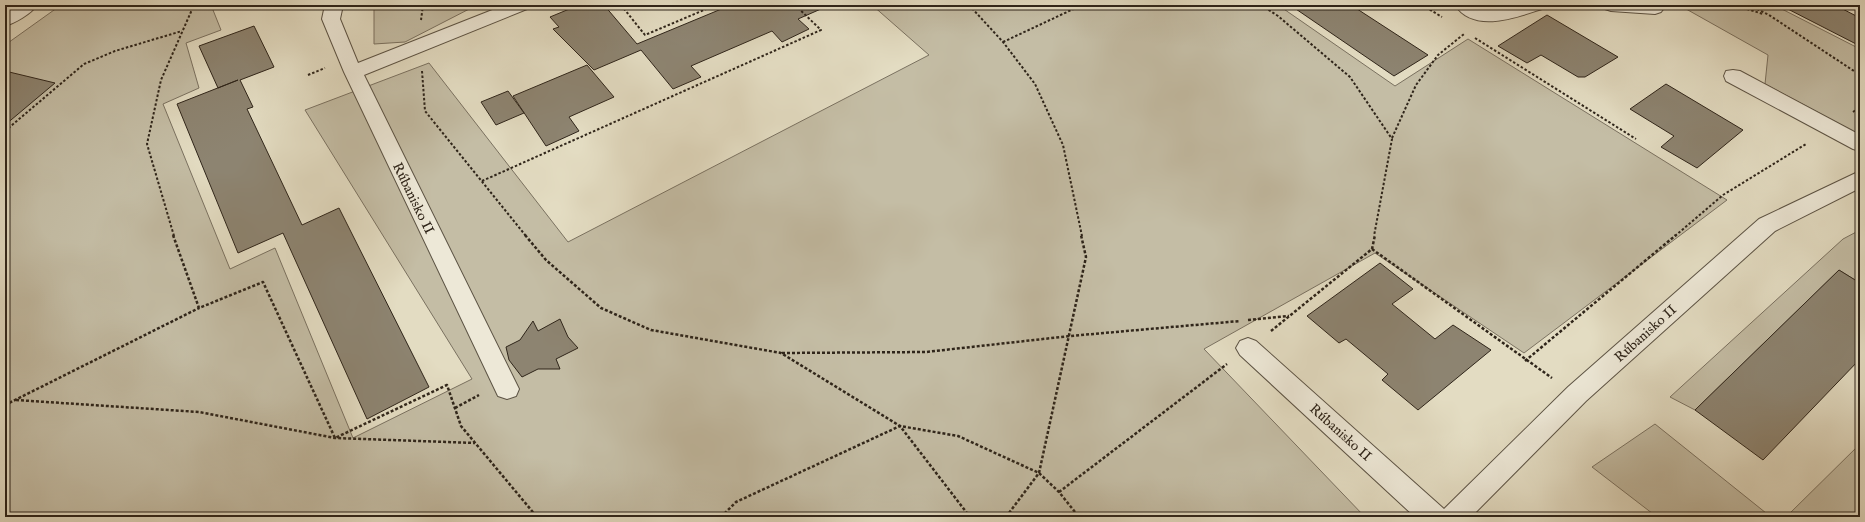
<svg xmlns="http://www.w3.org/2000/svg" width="1865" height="522" viewBox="0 0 1865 522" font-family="'IM FELL English',serif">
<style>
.green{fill:#c4bda5;stroke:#7a7160}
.building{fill:#8d8471;stroke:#2f251a}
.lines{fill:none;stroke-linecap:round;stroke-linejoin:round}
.minor-casing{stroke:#5c5344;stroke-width:2}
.path-far1{stroke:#2f251a;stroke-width:2;stroke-dasharray:2.5 2;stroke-linecap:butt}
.path{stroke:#2f251a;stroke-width:2.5;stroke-dasharray:3 2;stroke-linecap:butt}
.minor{fill:#ede8d7;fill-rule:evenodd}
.labels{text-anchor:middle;stroke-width:4;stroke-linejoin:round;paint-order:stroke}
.street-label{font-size:14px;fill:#2f251a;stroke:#ede8d7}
</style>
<rect width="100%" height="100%" fill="#e3dcc2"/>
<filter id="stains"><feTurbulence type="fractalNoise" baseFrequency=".005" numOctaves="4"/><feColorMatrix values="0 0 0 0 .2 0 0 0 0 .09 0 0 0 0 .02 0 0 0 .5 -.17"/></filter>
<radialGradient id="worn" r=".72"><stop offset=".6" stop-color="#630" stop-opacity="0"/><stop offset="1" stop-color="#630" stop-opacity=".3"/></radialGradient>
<g class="green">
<path d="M 61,5 L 211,5 L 221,30 L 186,43 L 199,88 L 163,104 L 230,269 L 275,248 L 353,438 L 472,379 L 305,110 L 429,63 L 568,242 L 929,55 L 872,5 L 1278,5 L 1395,86 L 1468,39 L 1727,200 L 1524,353 L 1375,253 L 1204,349 L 1365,517 L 5,517 L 5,45 Z"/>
<path d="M 374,5 L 477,5 L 405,42 L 374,44 Z"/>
<path d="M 1679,5 L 1774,5 L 1860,49 L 1860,135 L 1765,84 L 1768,55 Z"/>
<path d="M 1860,230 L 1860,283 L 1839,270 L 1695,410 L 1670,397 L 1843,239 Z"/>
<path d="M 1655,424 L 1771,517 L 1657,517 L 1592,467 Z"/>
<path d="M 1860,444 L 1860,517 L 1786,517 Z"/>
</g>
<g class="building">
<path d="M 579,5 L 604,5 L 637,44 L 731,5 L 830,5 L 798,19 L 809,29 L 782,42 L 772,31 L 691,66 L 701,77 L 673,89 L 641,50 L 594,70 L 553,29 L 559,27 L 550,17 Z"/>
<path d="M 1290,5 L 1351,5 L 1428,55 L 1394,76 Z"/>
<path d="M 1780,5 L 1835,5 L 1860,18 L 1860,46 Z"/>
<path d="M 1547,15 L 1618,57 L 1585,77 L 1578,77 L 1541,55 L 1527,63 L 1498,46 Z"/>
<path d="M 254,26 L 274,67 L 240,80 L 253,107 L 247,109 L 302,225 L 339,208 L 429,387 L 367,419 L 283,233 L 238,253 L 177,104 L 238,80 L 218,88 L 199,46 Z"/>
<path d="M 587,65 L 614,97 L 569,117 L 579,131 L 546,146 L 513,96 Z"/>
<path d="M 5,71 L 55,83 L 5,125 Z"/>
<path d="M 1666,84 L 1743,130 L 1697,168 L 1661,147 L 1674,136 L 1630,109 Z"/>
<path d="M 508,91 L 524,113 L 496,125 L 481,102 Z"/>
<path d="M 1380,263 L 1413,289 L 1392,304 L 1435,339 L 1453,325 L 1491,350 L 1418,410 L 1382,380 L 1388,374 L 1346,339 L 1339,343 L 1307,316 Z"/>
<path d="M 1839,270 L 1860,283 L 1860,359 L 1763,460 L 1695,410 Z"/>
<path d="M 560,319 L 568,337 L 578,348 L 556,359 L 560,369 L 538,369 L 522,377 L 509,360 L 506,347 L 520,340 L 533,321 L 538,331 Z"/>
</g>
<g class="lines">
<defs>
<g id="minor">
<path d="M 16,5 L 37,5 C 31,14 15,23 5,26 L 5,12 Z"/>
<path d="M 325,5 L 343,5 L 340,19 L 358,63 L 505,5 L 530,5 L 527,9 L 364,75 L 519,389 L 516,396 L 507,399 L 498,396 L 344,72 L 322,19 Z"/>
<path d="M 1455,5 L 1477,5 L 1484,9 L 1504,9 L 1517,5 L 1545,5 L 1542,9 C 1517,17 1474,34 1455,5 Z"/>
<path d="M 1602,5 L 1662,5 L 1664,8 L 1661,12 L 1655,14 L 1611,11 L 1605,9 Z"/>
<path d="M 1733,70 L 1740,71 L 1860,135 L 1860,151 L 1853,149 L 1726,81 L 1724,76 L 1726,71 Z"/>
<path d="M 1860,171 L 1860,188 L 1775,231 L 1586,401 L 1471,517 L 1415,517 L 1240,355 L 1236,348 L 1240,341 L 1248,338 L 1256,341 L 1444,509 L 1568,387 L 1759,219 Z"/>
</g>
</defs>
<use href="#minor" class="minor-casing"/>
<g class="path-far1">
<path d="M 621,5 L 645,35 L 716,5"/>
<path d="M 969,5 L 1003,42 L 1035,84 L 1063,145 L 1082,236"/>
<path d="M 1261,5 L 1278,16 L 1350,77 L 1392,139 L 1374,236"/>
<path d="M 1422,5 L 1442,17"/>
<path d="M 1734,5 L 1763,14"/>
<path d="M 1749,5 L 1769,15 L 1860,75"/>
<path d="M 421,20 L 423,5"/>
<path d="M 1475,38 L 1636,139"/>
<path d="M 1003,42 L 1082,5"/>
<path d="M 422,71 L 425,111 L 526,236"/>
<path d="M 308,75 L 325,68"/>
<path d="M 1853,112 L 1860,107"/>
<path d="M 5,131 L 84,64 L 115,51 L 182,31"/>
<path d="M 1392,138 L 1416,85 L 1438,55 L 1464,34"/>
<path d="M 482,181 L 821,30 L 795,5"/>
<path d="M 174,236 L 147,144 L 161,80 L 194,5"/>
<path d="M 1675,236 L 1723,195 L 1806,144"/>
</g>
<g class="path">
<path d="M 173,235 L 199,308 L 263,282 L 335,438 L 447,385 L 461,426 L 537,517"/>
<path d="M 525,235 L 546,260 L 601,308 L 651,330 L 781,353 L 900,426 L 970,517"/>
<path d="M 1372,249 L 1552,378"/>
<path d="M 1248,320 L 1289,316"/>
<path d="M 1271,331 L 1372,249 L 1375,235"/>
<path d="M 782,353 L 926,352 L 1070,336 L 1240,321"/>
<path d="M 1525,361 L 1676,235"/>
<path d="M 16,400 L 199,412 L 335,438 L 475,443"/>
<path d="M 5,405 L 199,308"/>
<path d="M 455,408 L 479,395"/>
<path d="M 1059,492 L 1227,364"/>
<path d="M 721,517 L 736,502 L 900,426 L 958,436 L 1039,473 L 1059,492 L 1079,517"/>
<path d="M 1006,517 L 1039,473 L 1086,257 L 1081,235"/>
</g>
<use href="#minor" class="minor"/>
</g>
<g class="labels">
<g class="street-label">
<text transform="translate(414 198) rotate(64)" y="5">Rúbanisko II</text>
<text transform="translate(1645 333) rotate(-42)" y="5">Rúbanisko II</text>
<text transform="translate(1341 432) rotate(42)" y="5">Rúbanisko II</text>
</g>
</g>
<rect width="1865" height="522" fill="none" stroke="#e3dcc2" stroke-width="20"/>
<rect x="6" y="6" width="1853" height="510" fill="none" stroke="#2f251a" stroke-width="2"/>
<rect x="10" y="10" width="1845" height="502" fill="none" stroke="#2f251a"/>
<rect width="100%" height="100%" filter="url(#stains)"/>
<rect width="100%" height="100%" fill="url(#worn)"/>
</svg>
